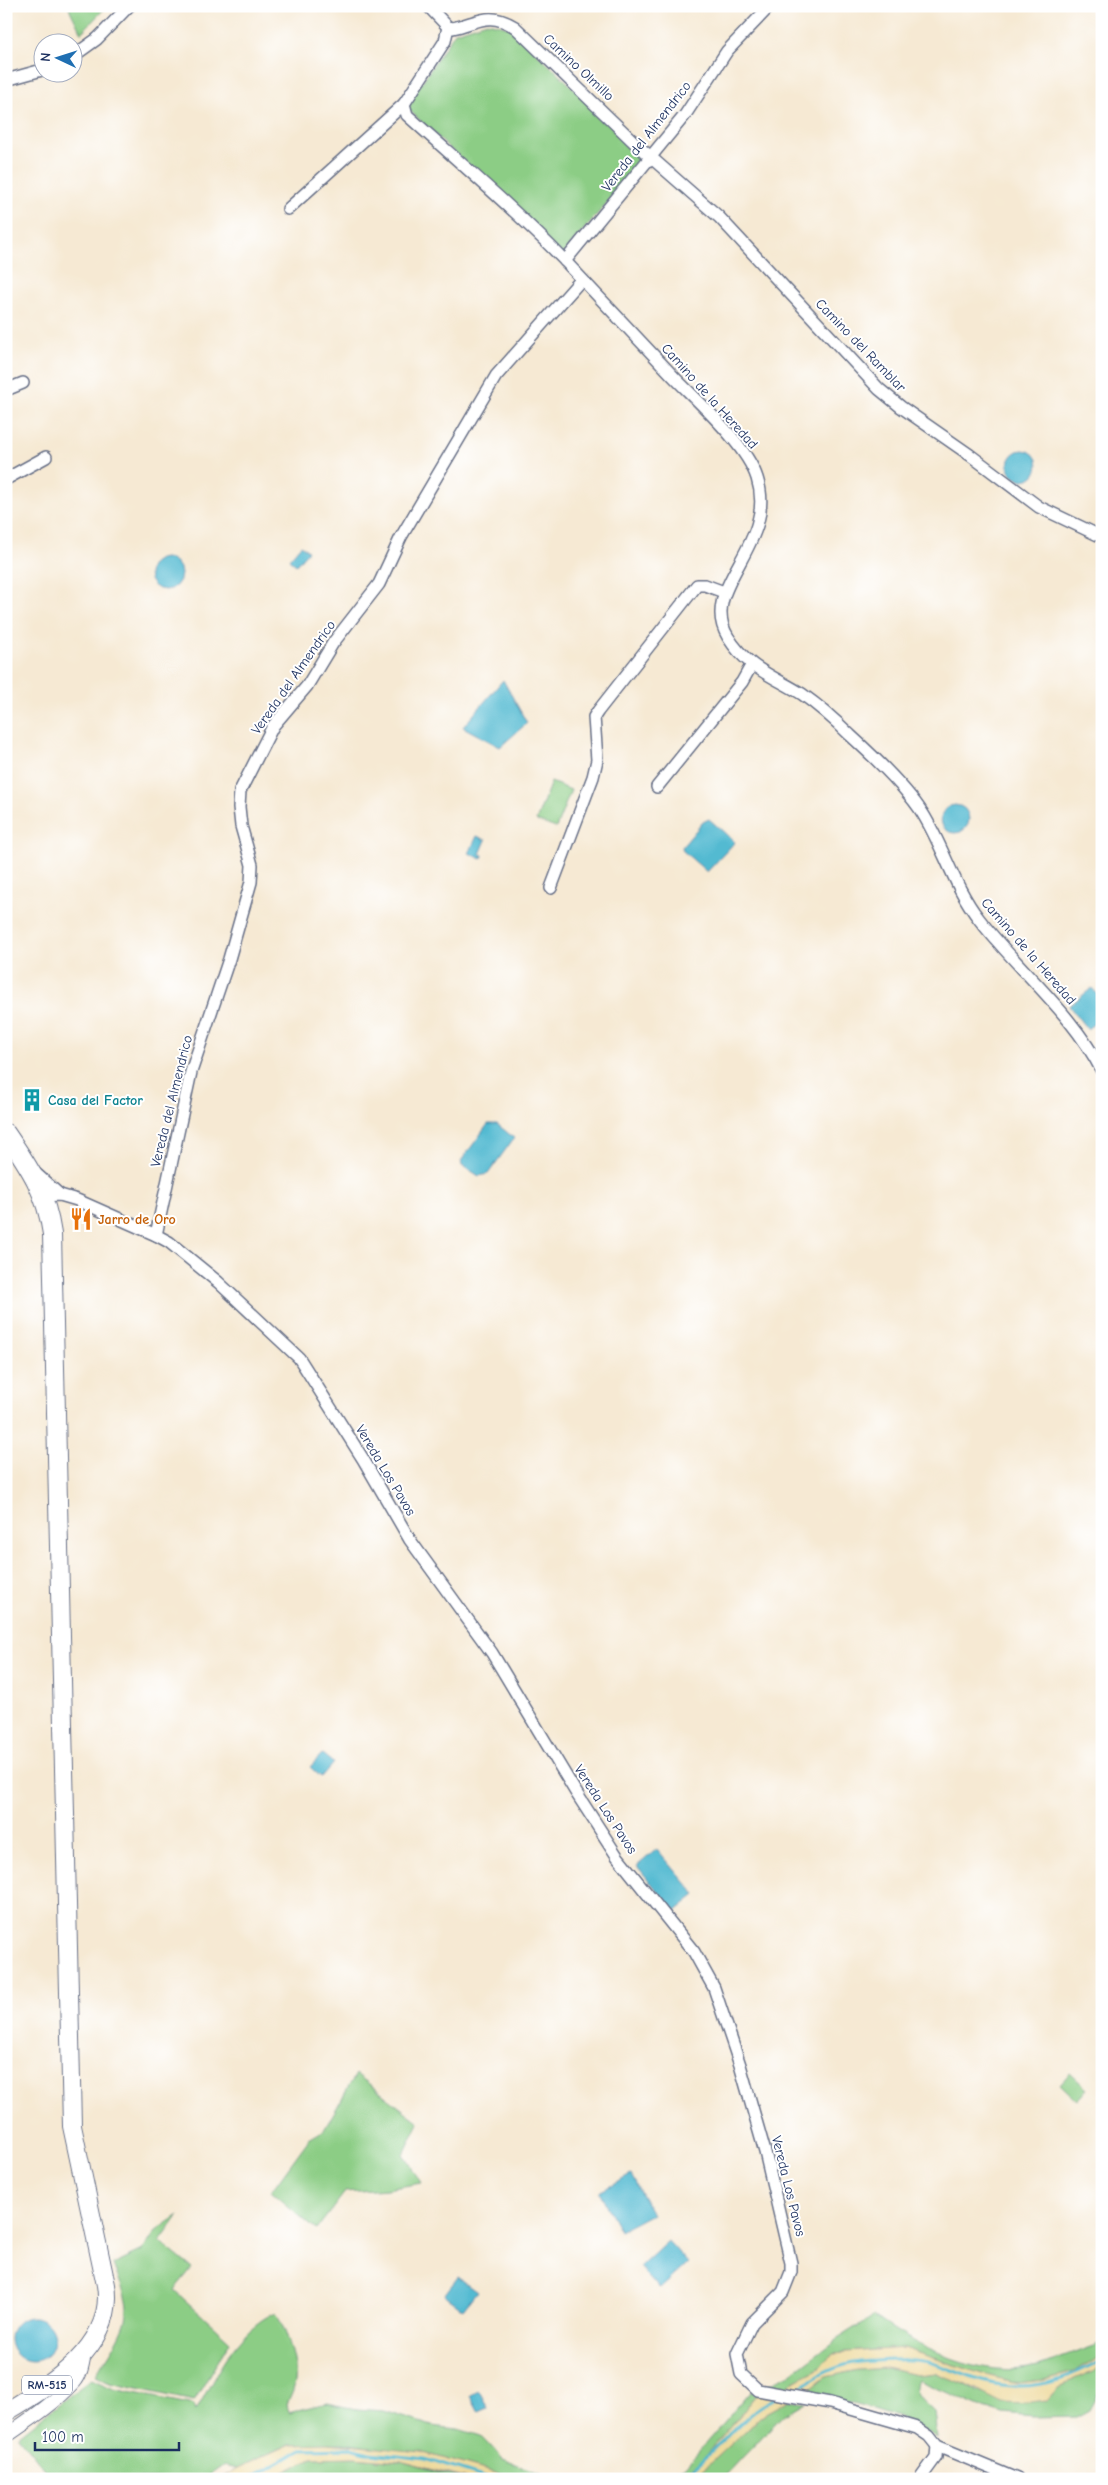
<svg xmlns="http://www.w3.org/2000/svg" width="1108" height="2485" viewBox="0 0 1108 2485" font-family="'Comic Neue',sans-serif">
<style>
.green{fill:#8ccd85;stroke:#547e72}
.sand{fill:#eeda9e;stroke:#84847e}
.water{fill:#53bad1;stroke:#377498}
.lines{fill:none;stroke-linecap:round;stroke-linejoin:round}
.stream{stroke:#53bad1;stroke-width:3}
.minor-casing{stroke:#687087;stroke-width:14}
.tertiary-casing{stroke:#687087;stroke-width:16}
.primary-casing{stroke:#687087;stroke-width:20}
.minor{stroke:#fff;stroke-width:11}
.tertiary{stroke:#fff;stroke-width:14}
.primary{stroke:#fff;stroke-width:18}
.labels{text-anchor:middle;stroke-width:4;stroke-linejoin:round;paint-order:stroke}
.shield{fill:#fff;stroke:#5f6d8e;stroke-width:1}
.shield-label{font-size:12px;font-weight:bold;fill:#1b2f5e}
.street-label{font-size:14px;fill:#1b2f5e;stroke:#fff}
.culture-label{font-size:14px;font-weight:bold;fill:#0d838f;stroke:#fff;text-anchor:start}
.food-label{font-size:14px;font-weight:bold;fill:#c56008;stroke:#fff;text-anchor:start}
</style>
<rect width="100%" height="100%" fill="#fff"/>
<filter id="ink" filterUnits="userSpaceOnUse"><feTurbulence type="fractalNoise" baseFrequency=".02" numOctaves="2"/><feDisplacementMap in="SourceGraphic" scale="10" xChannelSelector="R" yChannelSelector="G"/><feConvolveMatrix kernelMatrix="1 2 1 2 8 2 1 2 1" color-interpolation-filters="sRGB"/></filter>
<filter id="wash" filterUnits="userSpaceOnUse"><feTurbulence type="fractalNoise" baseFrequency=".0096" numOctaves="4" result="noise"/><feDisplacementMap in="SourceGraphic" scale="20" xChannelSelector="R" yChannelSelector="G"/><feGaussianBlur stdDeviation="1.12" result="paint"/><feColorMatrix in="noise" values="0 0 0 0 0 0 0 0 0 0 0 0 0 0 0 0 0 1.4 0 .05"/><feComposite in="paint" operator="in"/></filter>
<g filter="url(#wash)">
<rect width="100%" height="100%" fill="#f6e9d3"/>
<g class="green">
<path d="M 68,6 L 107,6 L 81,33 Z"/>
<path d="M 487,22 L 510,27 L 646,158 L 562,255 L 410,111 L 409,102 L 455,32 Z"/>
<path d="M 551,782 L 571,790 L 556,828 L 536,821 Z"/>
<path d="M 1070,2073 L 1087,2089 L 1077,2100 L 1060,2084 Z"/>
<path d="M 356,2074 L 419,2122 L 404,2154 L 421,2183 L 387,2189 L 345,2192 L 316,2230 L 271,2191 L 309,2139 L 324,2130 Z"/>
<path d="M 179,2215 L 160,2242 L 192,2268 L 174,2290 L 230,2341 L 194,2401 L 110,2383 L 95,2376 C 105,2360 126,2332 127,2313 C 128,2297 118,2279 113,2264 L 143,2250 L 156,2231 Z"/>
<path d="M 276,2312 C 286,2332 300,2364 294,2387 C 293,2393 289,2399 287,2405 L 289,2412 L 327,2403 L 357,2409 L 384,2411 L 432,2426 L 458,2429 L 481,2436 L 503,2459 L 555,2479 L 517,2479 L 421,2452 L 398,2451 L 342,2443 L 290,2444 L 238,2468 L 224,2465 L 204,2479 L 53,2479 L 18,2436 L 91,2379 L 114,2389 L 194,2405 L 196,2411 C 217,2374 235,2331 276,2312 Z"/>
<path d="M 874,2316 C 916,2347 985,2381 1037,2366 C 1059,2360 1080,2350 1102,2343 L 1102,2355 L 1078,2371 L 1044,2380 L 1017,2383 L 982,2374 L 904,2348 L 832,2353 L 820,2368 L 794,2381 L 786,2389 L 763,2387 L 790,2374 L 836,2340 Z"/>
<path d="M 1102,2366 L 1102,2387 L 1089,2411 L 1080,2416 L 1032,2417 L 1003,2414 L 980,2407 L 918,2380 C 911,2395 924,2402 934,2412 L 937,2438 C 899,2411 850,2404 806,2393 L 826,2377 L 858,2370 L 886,2368 L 916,2375 L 935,2373 L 964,2384 L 978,2393 L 1045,2401 L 1058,2387 L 1093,2372 Z"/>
<path d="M 751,2391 L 757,2395 L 701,2462 L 674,2479 L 658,2479 L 686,2466 Z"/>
<path d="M 790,2400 L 805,2402 L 783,2415 L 722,2479 L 690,2479 L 709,2465 L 761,2416 Z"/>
<path d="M 355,2457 L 400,2461 L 462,2479 L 272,2479 L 311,2458 Z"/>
</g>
<g class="sand">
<path d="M 904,2348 L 982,2374 L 1017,2383 L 1044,2380 L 1078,2371 L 1102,2355 L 1102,2366 L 1093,2372 L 1058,2387 L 1045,2401 L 1026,2404 L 1002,2403 L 964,2384 L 935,2373 L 916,2375 L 886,2368 L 858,2370 L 826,2377 L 806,2393 L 786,2389 L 794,2381 L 820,2368 L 832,2353 Z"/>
<path d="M 757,2395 L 790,2400 L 761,2416 L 709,2465 L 690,2479 L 674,2479 L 701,2462 Z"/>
<path d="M 328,2443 L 421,2452 L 517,2479 L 468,2479 L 400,2461 L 355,2457 L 311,2458 L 272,2479 L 220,2479 L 238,2468 L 291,2444 Z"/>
</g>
<g class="water">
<circle cx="1023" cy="465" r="15"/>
<path d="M 301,545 L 308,551 L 296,565 L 289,559 Z"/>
<circle cx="165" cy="574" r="16"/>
<path d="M 503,680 L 527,723 L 500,747 L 463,727 Z"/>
<circle cx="955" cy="819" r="14"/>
<path d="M 709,819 L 735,842 L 707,872 L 683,851 L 682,847 L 703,822 Z"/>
<path d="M 477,836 L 486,840 L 480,854 L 483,855 L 482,859 L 469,853 Z"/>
<path d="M 1092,988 L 1102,1000 L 1102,1018 L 1087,1029 L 1069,1006 Z"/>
<path d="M 488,1124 L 497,1124 L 514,1138 L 488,1174 L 479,1176 L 462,1165 L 461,1161 Z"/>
<path d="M 322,1754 L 333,1763 L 321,1777 L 310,1767 Z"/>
<path d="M 657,1849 L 696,1895 L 675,1912 L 637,1866 Z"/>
<path d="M 631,2175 L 652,2214 L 620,2231 L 599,2192 Z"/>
<path d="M 668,2241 L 688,2263 L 660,2289 L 640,2267 Z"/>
<path d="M 458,2277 L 477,2291 L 463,2309 L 444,2295 Z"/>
<circle cx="32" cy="2339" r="22"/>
<path d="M 479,2391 L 488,2408 L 479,2412 L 470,2395 Z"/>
</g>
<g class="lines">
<g class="stream">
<path d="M 791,2392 C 801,2389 808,2382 817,2377 C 834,2367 854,2361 875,2361 C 892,2360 915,2358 932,2363 C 949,2368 965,2376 982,2381 C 1025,2393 1065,2383 1102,2360"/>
<path d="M 248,2479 L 302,2449 L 350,2448 L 370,2453 L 426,2459 L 489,2479"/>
<path d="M 679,2479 C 715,2457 738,2415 776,2398"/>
</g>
</g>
</g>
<g filter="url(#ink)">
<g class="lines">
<defs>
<g id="minor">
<path d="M 428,6 L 448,27 L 453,28 C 479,22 489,11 515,27 L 638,146 L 719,217 L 879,389 L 901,407 L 970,455 L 1039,507 L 1102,537"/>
<path d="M 448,27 L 445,41 L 404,104 L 407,115 C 460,163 516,210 565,261 C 601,299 637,338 673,376 C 698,402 746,444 757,478 C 779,545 697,587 728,637 C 747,668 773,676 802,694 C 819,706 836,721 850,735 C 873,756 907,788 923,814 C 944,848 954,887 979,919 C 1019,971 1072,1012 1102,1071"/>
<path d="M 72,57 L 97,39 L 129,6"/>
<path d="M 6,80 L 42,70"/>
<path d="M 288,209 L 404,104"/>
<path d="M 565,261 L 685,115 L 727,51 L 770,6"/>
<path d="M 6,390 L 23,383"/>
<path d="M 6,479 L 46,457"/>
<path d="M 657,787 L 742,682 L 751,666"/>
<path d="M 551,888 L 593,777 L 597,760 L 594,717 L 598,711 L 697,585 L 705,585 L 724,592"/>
<path d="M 33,1171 L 60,1195"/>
<path d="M 44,1196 L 60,1195 L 77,1200 L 156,1235 L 169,1242 L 218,1282 L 299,1358 L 363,1459 L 410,1540 L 492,1653 L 575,1791 L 617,1856 L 694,1952 L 714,1988 L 740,2065 L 765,2152 L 791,2263 L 791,2272 L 783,2292 L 752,2323 L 737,2354 L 741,2374 L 758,2390 L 830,2403 L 917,2428 L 929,2436 L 937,2446 L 1017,2479"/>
<path d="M 156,1235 L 191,1072 L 229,959 L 251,882 L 252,865 L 241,826 L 239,807 L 240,791 L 273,726 L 307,686 L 333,643 L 379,584 L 401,537 L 496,376 L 581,280"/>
<path d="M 920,2479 L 936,2457 L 937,2446"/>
</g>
<path id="tertiary" d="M 6,2436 C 29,2420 55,2403 74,2382 C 81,2374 82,2363 84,2353"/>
<path id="primary" d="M 6,1133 C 30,1168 46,1192 52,1234 L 72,2126 L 106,2285 C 116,2345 50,2386 6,2412"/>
</defs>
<use href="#minor" class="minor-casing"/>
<use href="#tertiary" class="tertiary-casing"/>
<use href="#primary" class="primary-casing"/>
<use href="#minor" class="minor"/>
<use href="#tertiary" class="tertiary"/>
<use href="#primary" class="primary"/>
</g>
</g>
<defs>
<symbol id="building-bare" viewBox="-9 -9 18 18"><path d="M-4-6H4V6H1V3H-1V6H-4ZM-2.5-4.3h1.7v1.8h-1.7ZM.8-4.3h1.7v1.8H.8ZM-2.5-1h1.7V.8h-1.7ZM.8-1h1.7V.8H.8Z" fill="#0f9aa8" stroke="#fff" stroke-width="2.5" paint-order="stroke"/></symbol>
<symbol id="restaurant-bare" viewBox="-9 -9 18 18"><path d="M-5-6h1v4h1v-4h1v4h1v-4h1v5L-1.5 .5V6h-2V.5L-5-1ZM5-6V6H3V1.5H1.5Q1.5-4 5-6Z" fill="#e8710a" stroke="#fff" stroke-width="2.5" paint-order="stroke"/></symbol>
</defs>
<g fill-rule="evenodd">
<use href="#building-bare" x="16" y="1084" width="32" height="32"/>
<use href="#restaurant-bare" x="65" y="1203" width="32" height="32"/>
</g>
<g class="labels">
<rect class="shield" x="22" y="2375.5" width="50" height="19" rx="4"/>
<g class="shield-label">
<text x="47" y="2389">RM-515</text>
</g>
<g class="street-label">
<text transform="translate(579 67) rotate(43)" y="5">Camino Olmillo</text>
<text transform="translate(646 136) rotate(-52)" y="5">Vereda del Almendrico</text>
<text transform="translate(861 345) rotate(46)" y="5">Camino del Ramblar</text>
<text transform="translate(710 396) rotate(48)" y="5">Camino de la Heredad</text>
<text transform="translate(293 677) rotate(-55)" y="5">Vereda del Almendrico</text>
<text transform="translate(1029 951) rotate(49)" y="5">Camino de la Heredad</text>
<text transform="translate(171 1101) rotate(-76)" y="5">Vereda del Almendrico</text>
<text transform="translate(386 1470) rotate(59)" y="5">Vereda Los Pavos</text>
<text transform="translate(606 1809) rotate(57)" y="5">Vereda Los Pavos</text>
<text transform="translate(789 2186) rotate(76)" y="5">Vereda Los Pavos</text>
</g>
<g class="culture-label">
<text x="48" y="1105">Casa del Factor</text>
</g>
<g class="food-label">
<text x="98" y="1224">Jarro de Oro</text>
</g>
</g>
<rect width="1108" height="2485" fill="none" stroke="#fff" stroke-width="25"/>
<g transform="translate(58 58) rotate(274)"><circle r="24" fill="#ffffff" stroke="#a4acbf"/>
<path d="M0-4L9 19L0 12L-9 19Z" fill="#1f6fb2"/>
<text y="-8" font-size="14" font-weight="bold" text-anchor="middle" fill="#1b2f5e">N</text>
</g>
<path d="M35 2442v8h144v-8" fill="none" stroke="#1b2f5e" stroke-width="2.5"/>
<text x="42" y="2442" font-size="15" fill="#1b2f5e" stroke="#ffffff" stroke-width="4" paint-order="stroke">100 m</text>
</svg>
